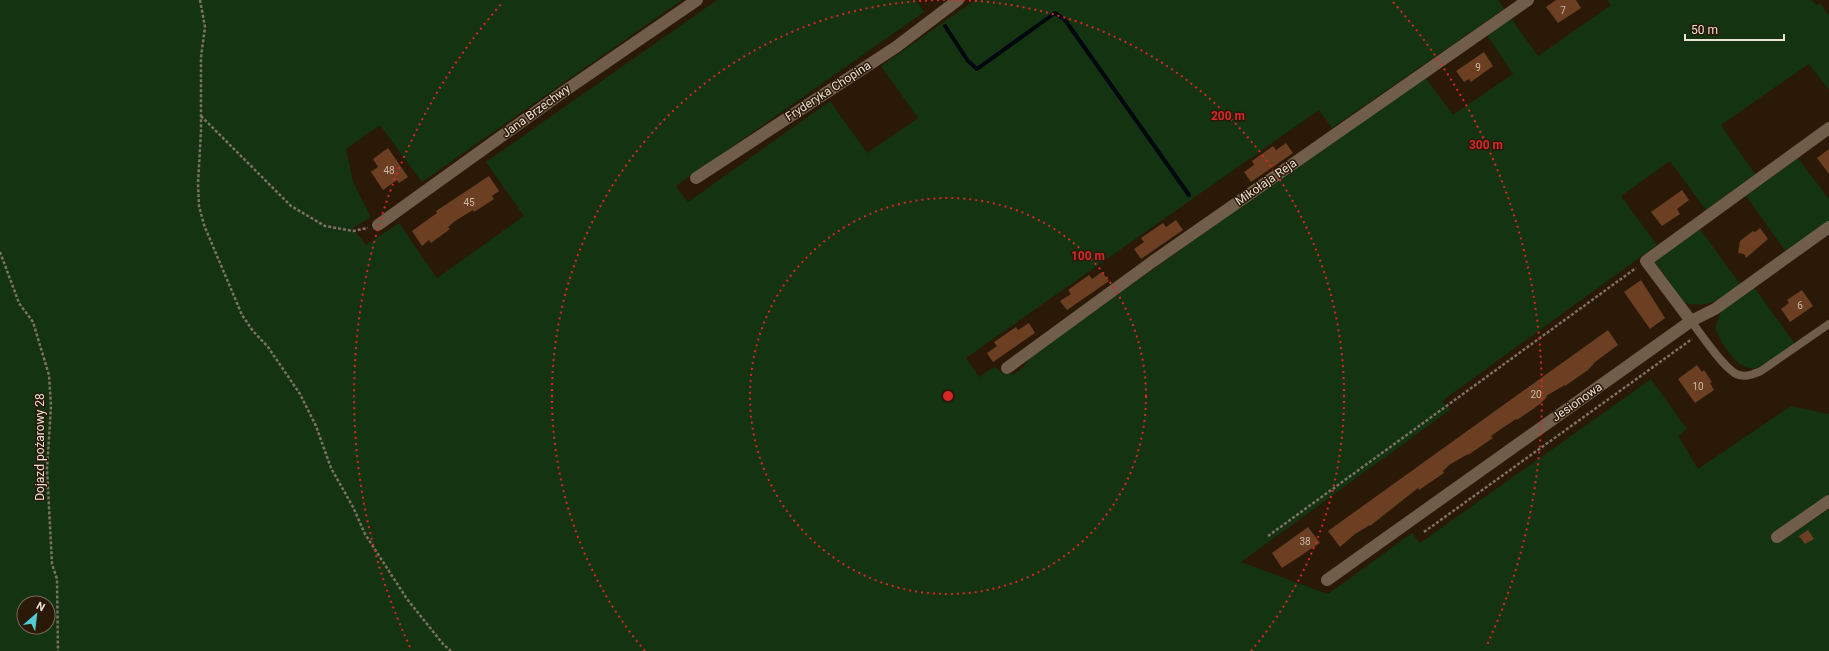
<svg xmlns="http://www.w3.org/2000/svg" width="1829" height="651" viewBox="0 0 1829 651" font-family="Roboto,sans-serif">
<style>
.green{fill:#133311;fill-rule:evenodd}
.lines{fill:none;stroke-linecap:round;stroke-linejoin:round}
.stream{stroke:#00070f;stroke-width:4}
.building{fill:#6c3f23}
.path{stroke:#7f7161;stroke-width:2.5;stroke-dasharray:3 2;stroke-linecap:butt}
.lane{stroke:#715e4a;stroke-width:8}
.street{stroke:#715e4a;stroke-width:12}
.ring{fill:none;stroke:#d62828;stroke-width:2;stroke-dasharray:2 4}
.labels{text-anchor:middle;stroke-width:3;stroke-linejoin:round;paint-order:stroke}
.number-label{font-size:10px;fill:#ccb8a8}
.street-label{font-size:12px;fill:#ece0d5;stroke:#291906}
.centre{fill:#d62828;stroke:#291906;stroke-width:2}
.ring-label{font-size:12px;text-anchor:middle;font-weight:bold;fill:#d62828;stroke:#291906;stroke-width:3;stroke-linejoin:round;paint-order:stroke}
</style>
<rect width="100%" height="100%" fill="#291906"/>
<g class="green">
<path d="M 0,0 L 682,0 L 422,182 L 380,125 L 346,149 L 353,182 L 371,217 L 353,228 L 366,245 L 399,223 L 437,278 L 524,216 L 486,162 L 717,0 L 916,0 L 924,12 L 676,186 L 688,202 L 830,101 L 867,153 L 918,118 L 881,66 L 975,0 L 1498,0 L 1504,9 L 1332,128 L 1319,110 L 966,358 L 979,377 L 994,367 C 1013,382 1021,371 1033,354 L 1425,77 L 1453,115 L 1513,74 L 1486,34 L 1510,17 L 1538,56 L 1611,5 L 1607,0 L 1812,0 L 1816,5 L 1820,3 L 1829,15 L 1829,90 L 1809,64 L 1721,125 L 1755,174 L 1706,210 L 1670,161 L 1621,196 L 1657,245 L 1442,401 L 1450,410 L 1241,562 L 1328,594 L 1412,533 L 1420,543 L 1651,379 L 1687,429 L 1678,436 L 1698,469 L 1791,406 L 1829,414 L 1829,494 L 1773,534 L 1779,543 L 1829,509 L 1829,651 L 0,651 ZM 24,603 L 48,603 L 48,627 L 24,627 Z"/>
<path d="M 1798,158 L 1829,199 L 1829,221 L 1786,252 L 1746,196 Z"/>
<path d="M 1700,229 L 1741,285 C 1720,298 1711,309 1685,303 L 1655,262 Z"/>
<path d="M 1754,287 L 1795,344 C 1787,349 1764,367 1756,368 C 1738,372 1720,342 1715,328 L 1721,311 Z"/>
</g>
<g class="lines">
<path class="stream" d="M 945,26 L 968,61 L 977,69 L 1055,13 L 1065,20 L 1189,195"/>
</g>
<g class="building">
<path d="M 1556,0 L 1576,0 L 1581,8 L 1558,23 L 1546,7 Z"/>
<path d="M 1484,52 L 1493,66 L 1471,82 L 1469,79 L 1464,82 L 1456,71 Z"/>
<path d="M 1286,143 L 1293,153 L 1251,182 L 1244,172 L 1254,165 L 1252,161 L 1273,146 L 1276,150 Z"/>
<path d="M 388,148 L 408,177 L 399,183 L 397,180 L 383,190 L 371,172 L 378,167 L 373,159 Z"/>
<path d="M 1829,149 L 1829,174 L 1817,158 Z"/>
<path d="M 489,176 L 499,191 L 492,196 L 494,199 L 474,212 L 473,210 L 455,221 L 448,227 L 450,229 L 431,243 L 429,240 L 422,246 L 412,231 L 437,213 L 436,211 Z"/>
<path d="M 1682,190 L 1689,200 L 1677,209 L 1680,214 L 1662,226 L 1651,212 Z"/>
<path d="M 1176,220 L 1183,230 L 1141,259 L 1134,249 L 1144,242 L 1141,238 L 1163,223 L 1166,227 Z"/>
<path d="M 1760,228 L 1768,239 L 1746,258 L 1744,254 L 1738,253 L 1740,241 L 1753,231 L 1755,232 Z"/>
<path d="M 1102,272 L 1109,281 L 1067,310 L 1060,301 L 1071,294 L 1068,290 L 1089,275 L 1092,279 Z"/>
<path d="M 1641,280 L 1665,318 L 1650,329 L 1624,292 Z"/>
<path d="M 1802,290 L 1813,306 L 1790,322 L 1781,309 L 1789,303 L 1787,300 Z"/>
<path d="M 1029,323 L 1035,333 L 993,362 L 987,353 L 997,346 L 994,342 L 1016,327 L 1018,330 Z"/>
<path d="M 1608,330 L 1618,345 L 1595,362 L 1588,370 L 1565,386 L 1565,385 L 1546,396 L 1547,397 L 1540,404 L 1517,420 L 1516,419 L 1501,429 L 1491,436 L 1493,438 L 1468,455 L 1468,454 L 1449,465 L 1443,471 L 1444,473 L 1419,490 L 1418,488 L 1370,526 L 1370,525 L 1355,534 L 1340,547 L 1328,531 Z"/>
<path d="M 1697,365 L 1702,372 L 1704,370 L 1712,382 L 1710,383 L 1714,390 L 1695,403 L 1678,379 Z"/>
<path d="M 1308,527 L 1320,543 L 1282,568 L 1272,553 Z"/>
<path d="M 1808,530 L 1814,539 L 1805,544 L 1799,536 Z"/>
</g>
<g class="lines">
<g class="path">
<path d="M 200,0 L 205,27 L 201,57 L 201,131 L 198,183 L 199,206 L 204,225 L 242,315 L 253,331 L 268,347 L 300,394 L 316,426 L 331,468 L 353,507 L 365,534 L 407,599 L 443,644 L 451,651"/>
<path d="M 201,116 L 291,206 L 325,226 L 353,231 L 368,228"/>
<path d="M 0,252 L 19,303 L 33,322 L 49,375 L 51,406 L 47,469 L 52,564 L 57,579 L 58,651"/>
<path d="M 1424,532 L 1692,339"/>
<path d="M 1268,536 L 1636,268"/>
</g>
<path class="lane" d="M 1691,321 C 1701,334 1726,372 1739,375 C 1747,377 1754,374 1761,371 L 1829,324"/>
<g class="street">
<path d="M 696,178 L 896,47 L 958,0"/>
<path d="M 378,225 L 566,90 L 697,0"/>
<path d="M 1691,321 L 1646,261 L 1829,128"/>
<path d="M 1007,368 L 1152,262 L 1528,0"/>
<path d="M 1777,537 L 1829,501"/>
<path d="M 1327,580 L 1691,321 L 1715,309 L 1829,227"/>
</g>
</g>
<g class="ring">
<circle cx="948" cy="396" r="198"/>
<path d="M645 651A396 396 0 0 1 945 0M951 0A396 396 0 0 1 1251 651"/>
<path d="M410 647A594 594 0 0 1 503 2M1393 2A594 594 0 0 1 1486 647"/>
</g>
<g class="labels">
<g class="number-label">
<text x="1563" y="14">7</text>
<text x="1478" y="71">9</text>
<text x="389" y="174">48</text>
<text x="469" y="206">45</text>
<text x="1800" y="309">6</text>
<text x="1698" y="390">10</text>
<text x="1536" y="398">20</text>
<text x="1305" y="545">38</text>
</g>
<g class="street-label">
<text transform="translate(828 91) rotate(-33)" y="4">Fryderyka Chopina</text>
<text transform="translate(536 111) rotate(-36)" y="4">Jana Brzechwy</text>
<text transform="translate(1266 182) rotate(-35)" y="4">Mikołaja Reja</text>
<text transform="translate(1577 402) rotate(-35)" y="4">Jesionowa</text>
<text transform="translate(40 447) rotate(-90)" y="4">Dojazd pożarowy 28</text>
</g>
</g>
<circle cx="948" cy="396" r="6" class="centre"/>
<g class="ring-label">
<text x="1228" y="120">200 m</text>
<text x="1486" y="149">300 m</text>
<text x="1088" y="260">100 m</text>
</g>
<g transform="translate(36 615) rotate(28)"><circle r="19" fill="#291906" stroke="#776959"/>
<path d="M0-3L7 15L0 10L-7 15Z" fill="#52cbd7"/>
<text y="-6" font-size="11" font-weight="bold" text-anchor="middle" fill="#ece0d5">N</text>
</g>
<path d="M1685 34v6h99v-6" fill="none" stroke="#ece0d5" stroke-width="2"/>
<text x="1691" y="34" font-size="12" fill="#ece0d5" stroke="#291906" stroke-width="3" paint-order="stroke">50 m</text>
</svg>
